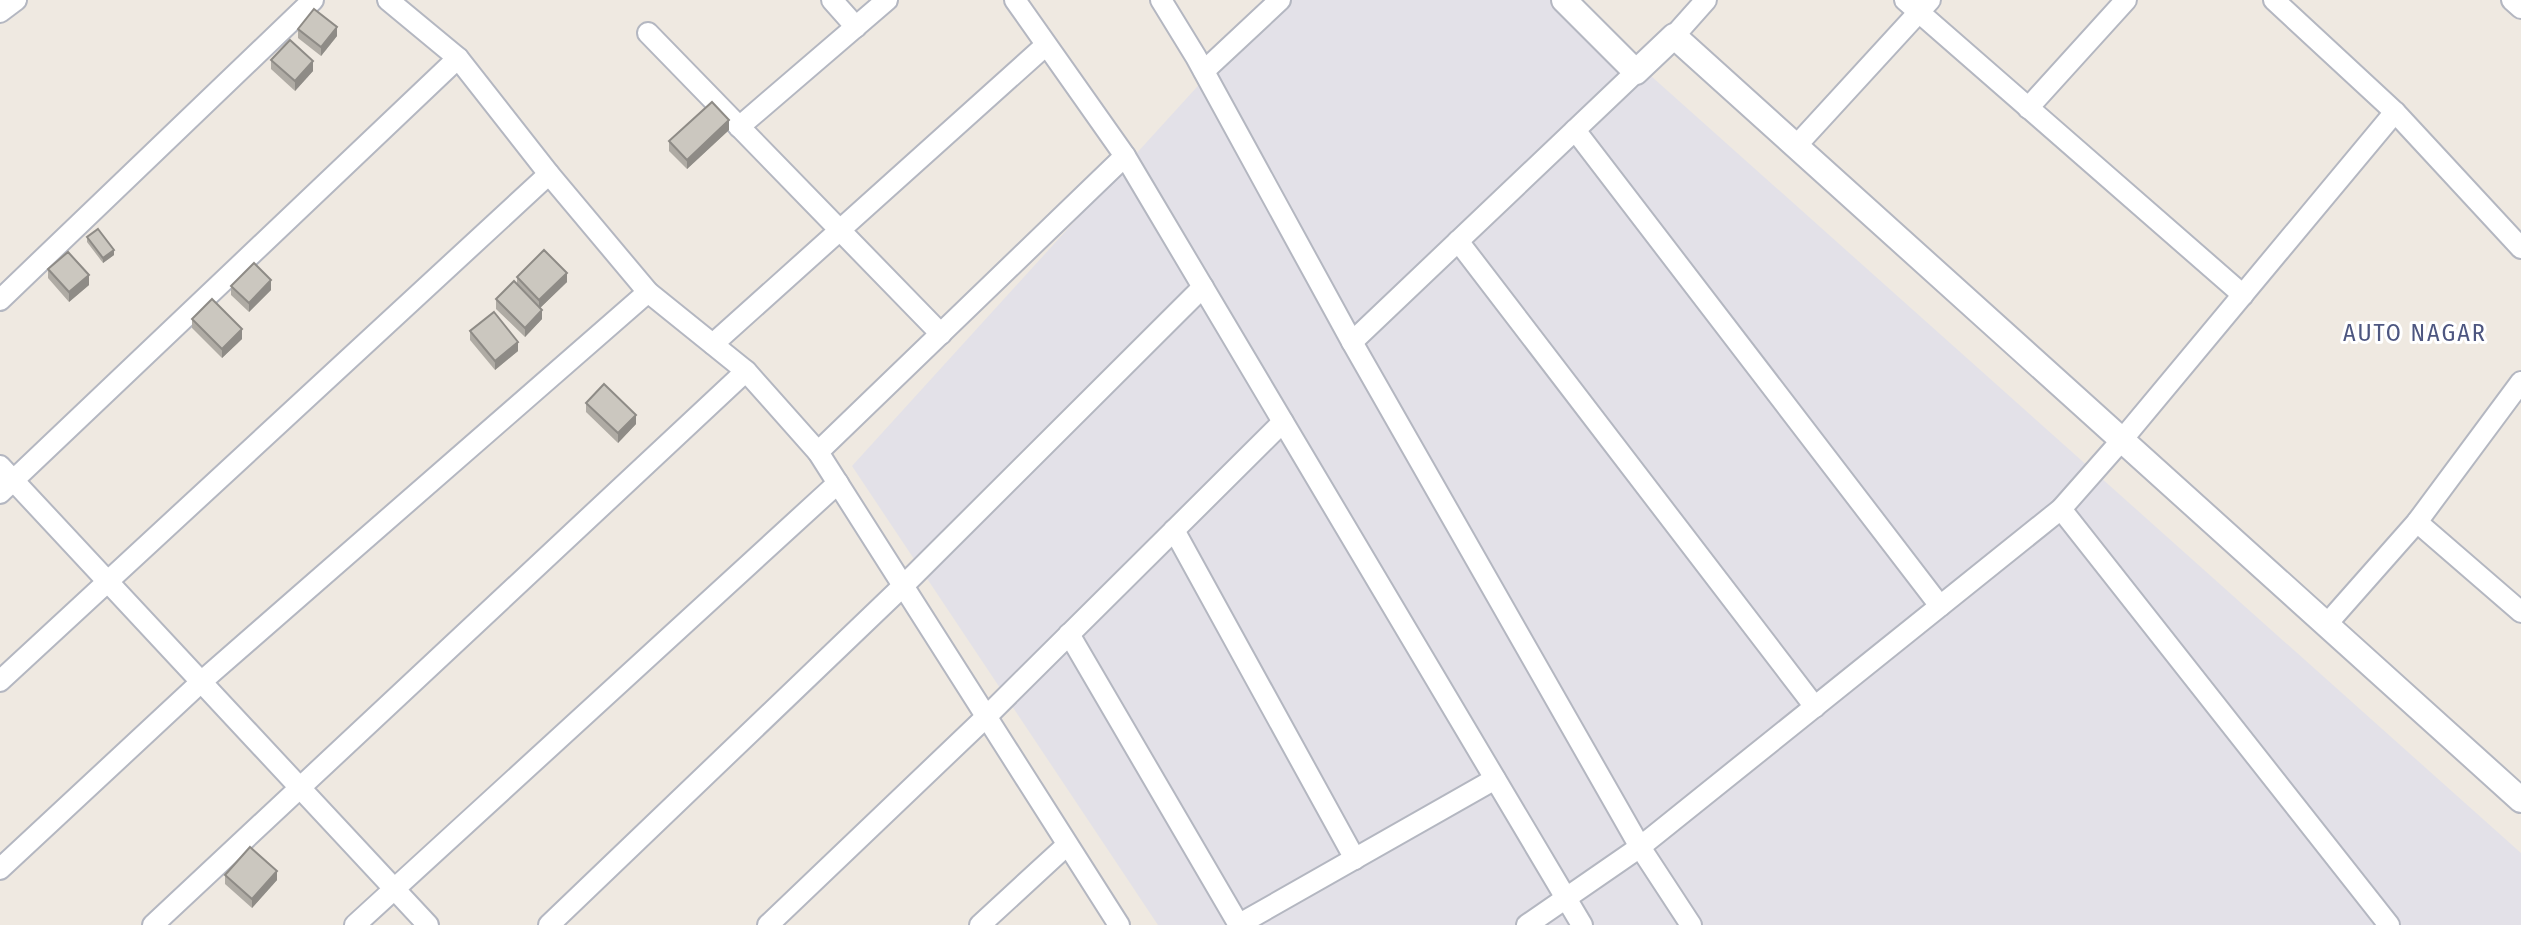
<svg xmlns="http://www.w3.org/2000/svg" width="2521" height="925" viewBox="0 0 2521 925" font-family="'Fira Sans Condensed',sans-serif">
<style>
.industrial{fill:#e3e1e8}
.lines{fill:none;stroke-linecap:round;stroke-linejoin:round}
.minor-casing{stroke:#b4b7c1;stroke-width:24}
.tertiary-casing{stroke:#b4b7c1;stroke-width:28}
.minor{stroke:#fff;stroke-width:20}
.tertiary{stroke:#fff;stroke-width:24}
.wall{fill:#afaba4}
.shaded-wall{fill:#8e8b86}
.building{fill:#cbc7bf;stroke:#8e8b86;stroke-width:2}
.labels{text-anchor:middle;stroke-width:6;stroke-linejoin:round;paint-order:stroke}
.neighbourhood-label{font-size:24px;letter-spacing:2px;fill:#4d5680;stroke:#fff}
</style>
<rect width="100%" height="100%" fill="#efe9e1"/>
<path class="industrial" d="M 1276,0 L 1566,0 L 2521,853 L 2521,925 L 1158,925 L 852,466 Z"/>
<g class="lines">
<defs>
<g id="minor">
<path d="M 388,0 L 458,58 L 549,174 L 648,292 L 746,371"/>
<path d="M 832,0 L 856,27"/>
<path d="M 1015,0 L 1125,156 L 1582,925"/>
<path d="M 1161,0 L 1196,57 L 1352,342 L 1640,847 L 1691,925"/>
<path d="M 1905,0 L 2243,295"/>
<path d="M 2274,0 L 2395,112 L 2521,248"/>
<path d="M 2512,0 L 2521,8"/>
<path d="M 0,12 L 16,0"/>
<path d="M 648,33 L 941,334"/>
<path d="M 1674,36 L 1706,0"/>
<path d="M 1204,71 L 1280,0"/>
<path d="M 2028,108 L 2126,0"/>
<path d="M 739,127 L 887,0"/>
<path d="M 1575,130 L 1940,606"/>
<path d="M 1796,146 L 1930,0"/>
<path d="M 1458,241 L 1815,707"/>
<path d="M 0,300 L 313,0"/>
<path d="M 1352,342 L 1636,72"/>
<path d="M 713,344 L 1046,45"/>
<path d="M 0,466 L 428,925"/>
<path d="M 0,493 L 458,58"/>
<path d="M 2061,509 L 2389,925"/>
<path d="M 2417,522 L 2521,612"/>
<path d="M 1174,530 L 1355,859"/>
<path d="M 2326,625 L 2417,522 L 2521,382"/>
<path d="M 1069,634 L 1239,925"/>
<path d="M 0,681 L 549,174"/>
<path d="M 0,869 L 201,682 L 648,292"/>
<path d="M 153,925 L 746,371 L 818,452"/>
<path d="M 355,925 L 838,483"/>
<path d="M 549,925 L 903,586 L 1203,287"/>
<path d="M 768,925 L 986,717 L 1283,422"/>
<path d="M 980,925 L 1067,845"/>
<path d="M 1119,925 L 818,452 L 1125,156"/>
<path d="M 1238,925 L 1495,779"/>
<path d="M 1527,925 L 1640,847 L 2061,509 L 2121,441 L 2395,112"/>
</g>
<path id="tertiary" d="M 1564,0 L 1636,72 L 1674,36 L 2521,800"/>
</defs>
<use href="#minor" class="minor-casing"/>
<use href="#tertiary" class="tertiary-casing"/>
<use href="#minor" class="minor"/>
<use href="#tertiary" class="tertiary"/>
</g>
<g class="wall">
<path d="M 298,29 L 337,36 L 321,56 L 298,38 Z"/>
<path d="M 271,60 L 313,71 L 295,91 L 271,69 Z"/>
<path d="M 729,130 L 687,169 L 669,151 L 669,141 Z"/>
<path d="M 87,237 L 114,255 L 103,263 L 87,242 Z"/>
<path d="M 48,269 L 89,285 L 69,302 L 48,278 Z"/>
<path d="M 517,277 L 567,282 L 540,308 L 542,319 L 525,337 L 496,309 L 496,299 L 517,285 Z"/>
<path d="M 231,286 L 271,290 L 249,312 L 231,295 Z"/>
<path d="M 192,319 L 242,339 L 222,358 L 192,328 Z"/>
<path d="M 470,331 L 518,351 L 495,370 L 470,340 Z"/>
<path d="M 586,403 L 636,424 L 618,443 L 586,412 Z"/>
<path d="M 225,875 L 277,880 L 252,908 L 225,884 Z"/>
</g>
<g class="shaded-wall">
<path d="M 337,27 L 337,36 L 321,56 L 321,47 Z"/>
<path d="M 313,61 L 313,71 L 295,91 L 295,81 Z"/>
<path d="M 729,120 L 729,130 L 687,169 L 687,160 Z"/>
<path d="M 114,250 L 114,255 L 103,263 L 103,258 Z"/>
<path d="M 567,273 L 567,282 L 539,309 L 539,300 Z"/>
<path d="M 89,275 L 89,285 L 69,302 L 69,292 Z"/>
<path d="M 271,280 L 271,290 L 249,312 L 249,303 Z"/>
<path d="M 542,310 L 542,319 L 525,337 L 525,328 Z"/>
<path d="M 242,329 L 242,339 L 222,358 L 222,349 Z"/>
<path d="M 518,342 L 518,351 L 495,370 L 495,361 Z"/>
<path d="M 636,415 L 636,424 L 618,443 L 618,433 Z"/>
<path d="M 277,871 L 277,880 L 252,908 L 252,899 Z"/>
</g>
<g class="building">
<path d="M 314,9 L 337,27 L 321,47 L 298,29 Z"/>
<path d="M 290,40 L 313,61 L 295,81 L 271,60 Z"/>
<path d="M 712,102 L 729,120 L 687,160 L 669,141 Z"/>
<path d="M 98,229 L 114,250 L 103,258 L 87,237 Z"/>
<path d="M 544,250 L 567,273 L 539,300 L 517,277 Z"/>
<path d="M 68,252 L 89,275 L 69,292 L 48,269 Z"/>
<path d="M 254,263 L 271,280 L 249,303 L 231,286 Z"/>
<path d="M 514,281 L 542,310 L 525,328 L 496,299 Z"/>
<path d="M 212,299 L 242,329 L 222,349 L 192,319 Z"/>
<path d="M 494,312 L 518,342 L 495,361 L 470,331 Z"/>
<path d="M 604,384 L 636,415 L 618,433 L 586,403 Z"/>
<path d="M 250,847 L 277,871 L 252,899 L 225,875 Z"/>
</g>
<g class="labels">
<g class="neighbourhood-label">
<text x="2415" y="341">AUTO NAGAR</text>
</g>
</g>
</svg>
